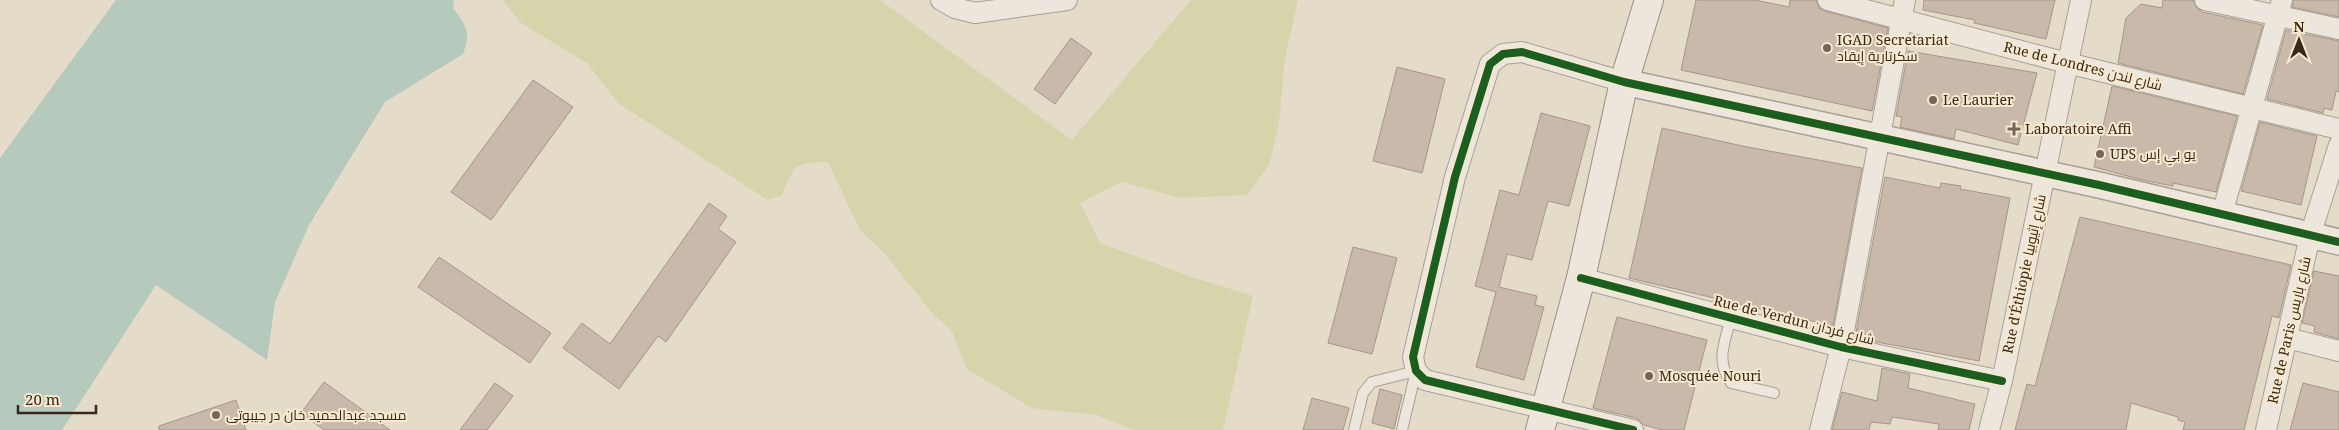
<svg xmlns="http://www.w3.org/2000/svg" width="2339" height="430" viewBox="0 0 2339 430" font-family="'Noto Serif',Cairo,serif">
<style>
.green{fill:#d6d4aa}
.water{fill:#b5c9bc}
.building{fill:#c8b9aa;stroke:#a49689}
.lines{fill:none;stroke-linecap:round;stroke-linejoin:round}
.service-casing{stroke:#a9a093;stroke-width:12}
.minor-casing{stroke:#a9a093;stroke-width:22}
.tertiary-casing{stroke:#a9a093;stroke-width:28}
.secondary-casing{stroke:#998f83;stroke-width:30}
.service{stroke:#ece6dc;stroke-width:10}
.minor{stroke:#ece6dc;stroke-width:20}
.tertiary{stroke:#ece6dc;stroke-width:25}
.secondary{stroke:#ece6dc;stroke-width:28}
.cycleway-casing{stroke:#f7e9cd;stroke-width:11}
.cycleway{stroke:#1b5e20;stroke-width:8}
.poi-dot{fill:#746758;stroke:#f7e9cd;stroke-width:2}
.labels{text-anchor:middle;stroke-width:4;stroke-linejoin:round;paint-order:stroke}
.poi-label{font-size:14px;fill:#37281b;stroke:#f7e9cd;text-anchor:start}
.street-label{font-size:14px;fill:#37281b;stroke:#f7e9cd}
</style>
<rect width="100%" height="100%" fill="#e4dbc9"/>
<path class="green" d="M 503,0 L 880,0 L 1072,140 L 1191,0 L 1298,0 L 1285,58 L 1279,123 L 1269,165 L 1247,195 L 1180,198 L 1122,182 L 1080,203 L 1100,243 L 1192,277 L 1253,296 L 1223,430 L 1134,430 L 1097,415 L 1032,408 L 967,369 L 952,331 L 932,313 L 886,255 L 860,230 L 828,162 C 793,162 795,165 782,195 L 768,200 L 618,103 L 587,63 L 521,23 Z"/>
<path class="water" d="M 116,0 L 454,0 L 453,8 C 467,27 471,31 463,54 L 385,102 L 309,225 L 275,302 L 267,360 L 156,285 L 62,430 L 0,430 L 0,158 Z"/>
<g class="building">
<path d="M 1696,0 L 1755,0 L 1789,7 L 1790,0 L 1816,0 L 1819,8 L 1825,11 L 1888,28 L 1872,111 L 1681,70 Z"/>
<path d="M 1924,0 L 2055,0 L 2046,39 L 1974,23 L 1975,20 L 1923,10 Z"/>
<path d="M 2163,0 L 2193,0 L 2197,8 L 2202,12 L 2263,25 L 2243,94 L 2118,63 L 2126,18 L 2141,4 L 2162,8 Z"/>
<path d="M 2294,0 L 2339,0 L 2339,17 L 2292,7 Z"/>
<path d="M 2286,30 L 2339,41 L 2339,92 L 2336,91 L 2332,110 L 2324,108 L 2323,113 L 2267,99 Z"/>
<path d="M 1071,38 L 1092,53 L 1055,104 L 1034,89 Z"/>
<path d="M 1908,51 L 2037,73 L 2018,145 L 1956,129 L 1954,139 L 1900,127 L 1902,117 L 1896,116 Z"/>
<path d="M 1397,67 L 1445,79 L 1422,173 L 1373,161 Z"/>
<path d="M 533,80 L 573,107 L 491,220 L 451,192 Z"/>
<path d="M 2112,86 L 2237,116 L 2216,192 L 2173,183 L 2173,186 L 2142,180 L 2094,167 Z"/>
<path d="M 1541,113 L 1590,126 L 1569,206 L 1548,201 L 1532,260 L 1507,254 L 1499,287 L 1537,296 L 1535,305 L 1544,307 L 1524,380 L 1476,367 L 1496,292 L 1475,286 L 1500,190 L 1519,195 Z"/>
<path d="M 2260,122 L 2317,136 L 2301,205 L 2241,191 Z"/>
<path d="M 1662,128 L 1742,146 L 1862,168 L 1833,326 L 1629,278 Z"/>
<path d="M 1885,177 L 1940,188 L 1941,183 L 1961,186 L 1960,189 L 2010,198 L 1979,361 L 1855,338 Z"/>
<path d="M 709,203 L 727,216 L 718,229 L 736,242 L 666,342 L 658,336 L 619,389 L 563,348 L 582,323 L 610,344 Z"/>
<path d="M 2080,217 L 2291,265 L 2279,318 L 2272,316 L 2244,430 L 2183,430 L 2185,422 L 2178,420 L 2178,417 L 2131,403 L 2126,430 L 2015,430 L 2027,384 L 2035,386 Z"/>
<path d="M 1353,247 L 1397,258 L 1372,354 L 1328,343 Z"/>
<path d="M 439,257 L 551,333 L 530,363 L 418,287 Z"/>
<path d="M 2314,271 L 2339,276 L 2339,339 L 2314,332 L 2315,326 L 2302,323 Z"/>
<path d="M 1617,317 L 1707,340 L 1684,430 L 1662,430 L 1644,425 L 1636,418 L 1593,408 Z"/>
<path d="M 1882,368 L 1910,374 L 1908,388 L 1975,404 L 1969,430 L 1938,430 L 1939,424 L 1892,417 L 1890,424 L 1871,422 L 1869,430 L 1832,430 L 1842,392 L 1877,401 Z"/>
<path d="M 324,382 L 390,430 L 324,430 L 301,413 Z"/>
<path d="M 495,383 L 513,396 L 487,430 L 460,430 Z"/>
<path d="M 2303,383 L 2339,392 L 2339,430 L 2290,430 Z"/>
<path d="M 1380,389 L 1402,395 L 1394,429 L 1372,423 Z"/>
<path d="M 1312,398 L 1349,408 L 1343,430 L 1303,430 Z"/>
<path d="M 236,400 L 246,430 L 159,430 L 159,426 Z"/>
</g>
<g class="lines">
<defs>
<g id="service">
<path d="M 1731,317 C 1725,343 1715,360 1731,383 L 1774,393"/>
<path d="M 1354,430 L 1363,393 L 1372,382 L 1416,371 L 1402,430"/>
</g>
<g id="minor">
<path d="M 941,0 L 955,8 L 975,13 L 1067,0"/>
<path d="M 1828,0 L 2067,63 L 2339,129"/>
<path d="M 2205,0 L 2339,29"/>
<path d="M 1624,82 L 1522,52 L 1503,54 L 1490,64 L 1455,177 L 1413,357 L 1416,371 L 1425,380 L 1633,430"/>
<path d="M 2222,214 L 2282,0"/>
<path d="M 1581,278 L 1841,347 L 2002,381"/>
<path d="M 2287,338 L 2339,351"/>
<path d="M 1820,430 L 1841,347 L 1905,0"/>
<path d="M 1989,430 L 2002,381 L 2081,0"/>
<path d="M 2266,430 L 2310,236 L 2339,145"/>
</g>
<path id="tertiary" d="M 1624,82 L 2099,185 L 2339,242"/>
<path id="secondary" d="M 1540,430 L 1581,278 L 1624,82 L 1649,0"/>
</defs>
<use href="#service" class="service-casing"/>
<use href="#minor" class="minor-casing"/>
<use href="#tertiary" class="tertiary-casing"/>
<use href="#secondary" class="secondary-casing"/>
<use href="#service" class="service"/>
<use href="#minor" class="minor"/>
<use href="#tertiary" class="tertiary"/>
<use href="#secondary" class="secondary"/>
<defs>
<g id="cycleway">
<path d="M 1581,278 L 1841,347 L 2002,381"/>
<path d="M 1633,430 L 1425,380 L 1416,371 L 1413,357 L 1455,177 L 1490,64 L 1503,54 L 1522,52 L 1624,82 L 2099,185 L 2339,242"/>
</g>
</defs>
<use href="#cycleway" class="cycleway-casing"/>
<use href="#cycleway" class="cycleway"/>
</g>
<g class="poi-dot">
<circle cx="1827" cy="48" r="5"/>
<circle cx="1933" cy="100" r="5"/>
<path d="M2011.5 121.5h5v5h5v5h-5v5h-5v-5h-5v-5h5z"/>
<circle cx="2100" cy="154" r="5"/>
<circle cx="1649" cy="376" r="5"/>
<circle cx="216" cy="415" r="5"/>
</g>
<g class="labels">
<g class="poi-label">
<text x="1837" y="45">IGAD Secretariat<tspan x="1837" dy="16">سكرتارية إيقاد</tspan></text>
<text x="1943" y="105">Le Laurier</text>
<text x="2025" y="134">Laboratoire Affi</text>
<text x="2110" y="159">UPS يو بي إس</text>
<text x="1659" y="381">Mosquée Nouri</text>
<text x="226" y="420">مسجد عبدالحمید خان در جیبوتی</text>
</g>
<g class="street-label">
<text transform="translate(2083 66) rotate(14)" y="5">Rue de Londres شارع لندن</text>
<text transform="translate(2024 274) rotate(-78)" y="5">Rue d'Éthiopie شارع إثيوبيا</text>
<text transform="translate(1794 320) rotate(14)" y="5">Rue de Verdun شارع فردان</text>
<text transform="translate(2289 330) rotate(-77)" y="5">Rue de Paris شارع باريس</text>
</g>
</g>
<g transform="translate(2299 40)" stroke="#f7e9cd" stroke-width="4" paint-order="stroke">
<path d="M0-4L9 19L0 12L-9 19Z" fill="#37281b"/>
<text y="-8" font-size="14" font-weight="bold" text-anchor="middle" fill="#37281b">N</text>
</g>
<path d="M18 405v8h78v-8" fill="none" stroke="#37281b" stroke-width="2.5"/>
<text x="25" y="405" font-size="15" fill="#37281b" stroke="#f7e9cd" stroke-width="4" paint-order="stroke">20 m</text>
</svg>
